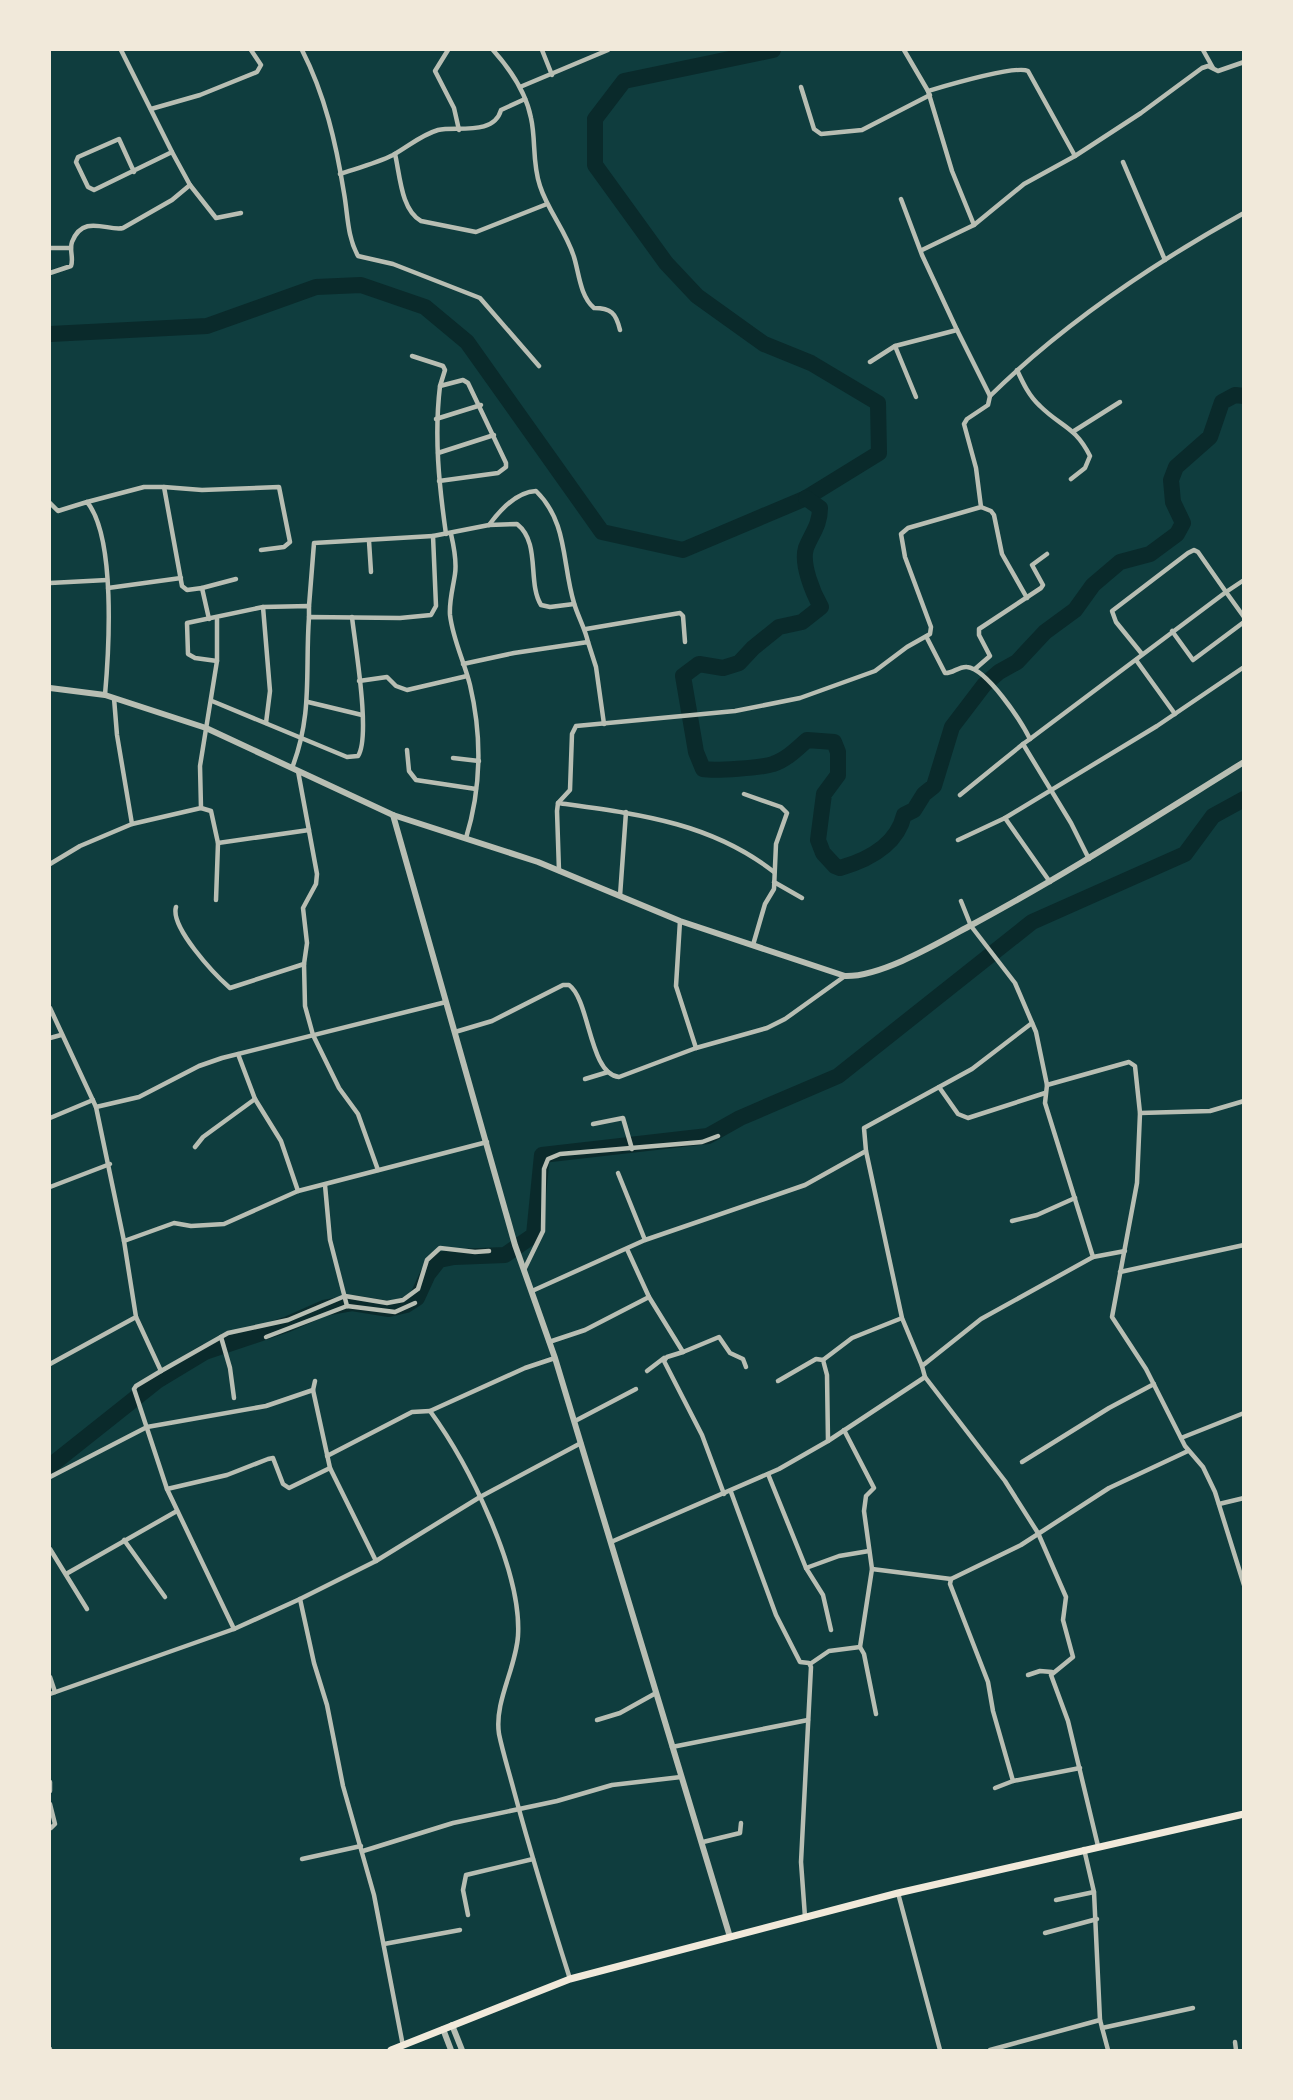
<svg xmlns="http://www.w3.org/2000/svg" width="1293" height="2100" viewBox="0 0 1293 2100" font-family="Overpass,sans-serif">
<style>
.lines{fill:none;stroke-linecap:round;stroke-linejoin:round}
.river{stroke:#0a2a2b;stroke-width:16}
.minor{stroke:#b8beb3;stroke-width:4.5}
.tertiary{stroke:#b8beb3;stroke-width:6}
.secondary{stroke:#f1e9da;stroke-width:7}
</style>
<rect width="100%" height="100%" fill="#0f3d3e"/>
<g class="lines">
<g class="river">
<path d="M 50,334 L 207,326 L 316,287 L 361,285 L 425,307 L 467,342 L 602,532 L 683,550 L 806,498 L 879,453 L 878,403 L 811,363 L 764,344 L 697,296 L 666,263 L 595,165 L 595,119 L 624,81 L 773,50"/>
<path d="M 806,498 L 820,508 C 820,525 812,533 806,548 C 801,564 813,593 821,607 L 802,622 L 779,627 L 753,648 L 739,663 L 723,668 L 699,664 L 683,676 L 696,752 L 703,769 C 715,771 761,768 773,764 C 786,760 797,749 807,740 L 834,742 L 838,752 L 838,775 L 824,794 L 818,840 L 823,853 L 835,866 L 840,868 C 868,860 897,845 904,815 L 914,810 L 924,794 L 934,786 L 952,727 L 984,685 L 999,672 L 1017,662 L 1045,632 L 1075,610 L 1093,585 L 1120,562 L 1150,554 L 1177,534 L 1183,523 L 1173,502 L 1171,480 L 1176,467 L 1210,437 L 1222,402 L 1235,395 L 1244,396"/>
<path d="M 50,1466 L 157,1381 L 205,1352 L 288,1324 L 324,1308 L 352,1303 L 389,1309 L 406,1305 L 417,1298 L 428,1274 L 439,1260 L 454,1257 L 505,1255 L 534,1235 L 542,1155 L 708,1136 L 740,1118 L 838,1076 L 1032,922 L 1185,854 L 1213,816 L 1244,799"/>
</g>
<g class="minor">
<path d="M 121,50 L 172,152 L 94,190 L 88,187 L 76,162 L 78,157 L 119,139 L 134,172"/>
<path d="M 302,50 C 325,95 336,143 344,193 C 348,215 347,236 358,256 L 393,264 L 480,298 L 539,366"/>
<path d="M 448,50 L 435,71 L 454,108 L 459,130"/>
<path d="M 493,50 C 510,69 526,92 531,118 C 536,140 532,163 540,186 C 548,211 566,231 574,257 C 579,273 580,296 594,308 C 611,308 616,313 620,330"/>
<path d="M 542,50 L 552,75"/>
<path d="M 904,50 L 928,91 C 945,86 1016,65 1028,71 L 1075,156 L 1141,113 L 1202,68 L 1208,66 L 1218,71 L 1244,62"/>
<path d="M 1203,50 L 1213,68"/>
<path d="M 520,87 L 608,50"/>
<path d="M 801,87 L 814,129 L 821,134 L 862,130 L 930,95"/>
<path d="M 928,91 L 952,171 L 974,225 L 1024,184 L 1075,156"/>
<path d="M 151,109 L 200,95 L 257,72 L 261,65 L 251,50"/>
<path d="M 395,154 C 400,175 401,210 421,221 L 476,232 L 547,204"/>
<path d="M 1123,162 L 1165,260"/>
<path d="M 340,174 C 358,168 377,163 393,155 C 409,146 421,135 438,130 C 456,126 494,136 501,110 L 525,99"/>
<path d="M 190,185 L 216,218 L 241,213"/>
<path d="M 901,199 L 922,255 L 957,330"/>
<path d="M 50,248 L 71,248"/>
<path d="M 922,250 L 974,225"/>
<path d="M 50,273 L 71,266 C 74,258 69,250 72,242 C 83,213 109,232 123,228 L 172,200 L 190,185 L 172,152"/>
<path d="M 895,346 L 916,397"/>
<path d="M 412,356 L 443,366 L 445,370 L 440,386 L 463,380 L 468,383 L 506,463 L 506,467 L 498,473 L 439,481"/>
<path d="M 1017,370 C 1023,383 1029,396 1040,406 C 1061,427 1075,426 1090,456 L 1085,468 L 1071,479"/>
<path d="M 440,386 C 434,436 439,485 446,534"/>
<path d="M 990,396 C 1065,322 1152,264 1244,213"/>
<path d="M 436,419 L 481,405"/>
<path d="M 1074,431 L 1120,402"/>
<path d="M 438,453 L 494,435"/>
<path d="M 164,487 L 202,490 L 279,487 L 290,542 L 284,547 L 261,550"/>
<path d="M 87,502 L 144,487 L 164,487 L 182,586 L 187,590 L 202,588 L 209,619"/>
<path d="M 50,503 L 58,511 L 87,502 C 116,537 109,650 105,695"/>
<path d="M 981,507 L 991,511 L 994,515 L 1002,554 L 1027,598"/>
<path d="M 489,525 C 500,510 516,492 536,491 C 568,522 562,564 574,603 C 578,617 585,628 588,642"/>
<path d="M 451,534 C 454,547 457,561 455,574 C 453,588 449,601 450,615 C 453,640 464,661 470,685 C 482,736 481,789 466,838"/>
<path d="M 369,541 L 371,572"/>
<path d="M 50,583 L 107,580"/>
<path d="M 108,588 L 181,578"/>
<path d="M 202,588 L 236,579"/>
<path d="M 309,606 L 314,543 L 433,536"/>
<path d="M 263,607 L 270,691 L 266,723"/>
<path d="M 586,629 L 680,613 L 683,616 L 685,642"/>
<path d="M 1172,631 L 1193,660 L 1244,622"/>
<path d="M 927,638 L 945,673 C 952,674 959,666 967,667 C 987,669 1021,721 1030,739 L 1023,744 L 1071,823 L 1089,859"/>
<path d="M 1142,654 L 1116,622 L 1112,611 L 1188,553 L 1194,550 L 1198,552 L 1226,592 L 1244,580"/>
<path d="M 1136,660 L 1175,714"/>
<path d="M 217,661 L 195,658 L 188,654 L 187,623 L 263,607 L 309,606 L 309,617"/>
<path d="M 463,664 L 514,653 L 588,642 L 596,667 L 604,724"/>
<path d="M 975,669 L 990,656 L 979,635 L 979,629 L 1041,588 L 1043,585 L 1032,565 L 1047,554"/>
<path d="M 359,681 L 387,677 L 396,686 L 407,690 L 467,676"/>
<path d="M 212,701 L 347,757 L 358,756 C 371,736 355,645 352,617"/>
<path d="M 308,702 L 362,715"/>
<path d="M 1030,739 L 1226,592 L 1244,617"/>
<path d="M 407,750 L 409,771 L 416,780 L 476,789"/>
<path d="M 453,758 L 479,761"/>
<path d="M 292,768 C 313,714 305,671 309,617 L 400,618 L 431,615 L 436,606 L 433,536 L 489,525 L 517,524 C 541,543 527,582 541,605 L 550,607 L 574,604"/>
<path d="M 298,771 L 317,874 L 316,884 L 303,908 L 307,943 L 304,964 L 305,1006 L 313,1035 L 339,1088 L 358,1114 L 378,1170"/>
<path d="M 744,794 L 781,807 L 787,813 L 776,844 L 774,889 L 765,904 L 753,945"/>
<path d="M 960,795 L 1023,744"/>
<path d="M 558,803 C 637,814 710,822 774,872"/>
<path d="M 201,808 L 211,811 L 218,843 L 216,900"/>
<path d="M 1005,818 L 1157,726 L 1244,667"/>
<path d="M 132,824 L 201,808 L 200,766 L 217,661 L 217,619"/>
<path d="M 958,840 L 1005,818 L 1050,882"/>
<path d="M 218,843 L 309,830"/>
<path d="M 50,864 L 80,846 L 132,824 L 117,735 L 114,698"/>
<path d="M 559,871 L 557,811 L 558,803 L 570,790 L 572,734 L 576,726 L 735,711 L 800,698 L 875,671 L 907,647 L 930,634 L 931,627 L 905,557 L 901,534 L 908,528 L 981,507 L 976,468 L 964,424 L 967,419 L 988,405 L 990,396 L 957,330 L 895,346 L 870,362"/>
<path d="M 774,882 L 802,898"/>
<path d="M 620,896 L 626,812"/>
<path d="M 961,901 L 971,926 L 1015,983 L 1036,1032 L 1047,1085 L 1129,1062 L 1135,1066 L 1140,1113 L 1137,1183 L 1112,1317 L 1146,1369 L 1185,1446 L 1203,1467 L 1215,1492 L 1244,1585"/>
<path d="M 176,907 C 170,927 214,974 230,988 L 304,964"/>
<path d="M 680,921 L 676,986 L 696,1048"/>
<path d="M 50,1008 L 96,1107"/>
<path d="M 455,1032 L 492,1021 L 563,985 L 569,985 C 590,1000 589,1074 619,1077 L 696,1048 L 767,1028 L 785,1019 L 845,976"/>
<path d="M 50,1038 L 61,1035"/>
<path d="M 238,1054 L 255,1099 L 281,1141 L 298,1191"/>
<path d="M 585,1079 L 608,1072"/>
<path d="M 1047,1085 L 1045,1103 L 1093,1257 L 981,1319 L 922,1366 L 925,1377 L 1005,1481 L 1038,1533 L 1066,1597 L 1063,1620 L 1073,1657 L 1051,1675 L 1068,1721 L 1098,1846"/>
<path d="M 939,1087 L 958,1114 L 968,1118 L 1045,1093"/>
<path d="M 1140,1113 L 1210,1111 L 1244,1101"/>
<path d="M 50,1118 L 93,1100"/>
<path d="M 593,1124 L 623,1118 L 632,1149"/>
<path d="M 195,1147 L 203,1137 L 255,1099"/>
<path d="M 866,1151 L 902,1318 L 922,1366"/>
<path d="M 618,1173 L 645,1240"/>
<path d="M 325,1185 L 330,1240 L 347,1306"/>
<path d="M 50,1187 L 110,1164"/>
<path d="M 1012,1221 L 1037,1215 L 1075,1198"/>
<path d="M 124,1241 L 174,1223 L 191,1226 L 224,1224 L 298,1191 L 487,1142"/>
<path d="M 627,1249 L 649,1297 L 683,1352 L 667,1357 L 664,1361 L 702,1435 L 724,1494"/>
<path d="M 1093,1257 L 1125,1251"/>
<path d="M 524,1270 L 543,1231 L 544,1169 L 548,1159 L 560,1154 L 702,1142 L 718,1136"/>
<path d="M 1120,1272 L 1244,1245"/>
<path d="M 532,1291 L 645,1240 L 805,1185 L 866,1151 L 864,1128 L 972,1069 L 1032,1023"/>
<path d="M 136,1317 L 161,1371 L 136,1386 L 134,1389 L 139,1404 L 167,1489 L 234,1629"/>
<path d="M 221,1337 L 230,1368 L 234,1398"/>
<path d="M 266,1337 L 347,1306 L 395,1312 L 415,1303"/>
<path d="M 549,1342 L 585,1330 L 649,1297"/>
<path d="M 683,1352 L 719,1337 L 730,1353 L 743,1359 L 746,1367"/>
<path d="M 555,1358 L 525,1368 L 430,1411 C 468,1463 522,1570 518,1636 C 516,1668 494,1702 499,1734 C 503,1753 509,1772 514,1791 C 531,1854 550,1916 570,1979"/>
<path d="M 823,1360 L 852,1338 L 902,1318"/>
<path d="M 50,1364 L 136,1317 L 124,1241 L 96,1107 L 139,1097 L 199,1066 L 222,1058 L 446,1002"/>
<path d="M 161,1371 L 228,1333 L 288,1320 L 345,1296 L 387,1303 L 403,1300 L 418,1289 L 427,1260 L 440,1248 L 475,1252 L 489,1251"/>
<path d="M 647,1371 L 664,1358"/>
<path d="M 315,1381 L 313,1390 L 330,1468 L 376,1561"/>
<path d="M 778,1381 L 816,1359 L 823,1360 L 827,1375 L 828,1441"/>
<path d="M 575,1421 L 636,1389"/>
<path d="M 844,1430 L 874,1488 L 866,1496 L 864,1511 L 872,1569 L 860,1647 L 864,1654 L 876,1714"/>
<path d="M 1181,1438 L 1244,1413"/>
<path d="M 327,1456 L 412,1412 L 430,1411"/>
<path d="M 1022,1462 L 1109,1408 L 1154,1384"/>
<path d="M 768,1474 L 806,1568 L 823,1595 L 831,1630"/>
<path d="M 50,1477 L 147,1427 L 266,1406 L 313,1390"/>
<path d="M 167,1489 L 227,1475 L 268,1459 L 273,1458 L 283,1484 L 289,1488 L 330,1468"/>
<path d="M 731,1492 L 776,1615 L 800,1662 L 809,1663 L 811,1667 L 801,1862 L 805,1917"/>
<path d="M 1219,1504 L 1244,1498"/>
<path d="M 124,1540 L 165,1597"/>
<path d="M 611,1542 L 779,1469 L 828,1441 L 925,1377"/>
<path d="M 50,1549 L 87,1609"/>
<path d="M 806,1568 L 839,1556 L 869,1551"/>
<path d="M 872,1569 L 951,1579"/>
<path d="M 66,1574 L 177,1511"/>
<path d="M 300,1599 L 314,1663 L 327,1705 L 343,1786 L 374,1895 L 403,2046"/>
<path d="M 810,1664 L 829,1651 L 860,1647"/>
<path d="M 1028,1675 L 1040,1671 L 1052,1672"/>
<path d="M 50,1677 L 55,1692"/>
<path d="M 50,1694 L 234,1629 L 300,1599 L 376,1561 L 480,1497 L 581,1443"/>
<path d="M 597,1720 L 620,1713 L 656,1693"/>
<path d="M 672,1747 L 808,1720"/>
<path d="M 1080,1768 L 1013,1781 L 993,1711 L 988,1682 L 950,1584 L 951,1579 L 1021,1545 L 1109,1488 L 1188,1451"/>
<path d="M 50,1782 L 50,1791"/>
<path d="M 995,1788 L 1013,1781"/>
<path d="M 50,1804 L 55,1824 L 51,1828"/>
<path d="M 703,1842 L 740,1833 L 741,1823"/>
<path d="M 1084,1849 L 1094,1892 L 1100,2020 L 1108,2050"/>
<path d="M 363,1851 L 453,1823 L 557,1801 L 612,1785 L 681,1777"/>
<path d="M 302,1859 L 361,1846"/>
<path d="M 898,1893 L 940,2050"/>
<path d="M 1056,1900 L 1094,1892"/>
<path d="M 468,1915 L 463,1890 L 466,1875 L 533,1859"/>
<path d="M 1045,1933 L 1097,1919"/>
<path d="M 384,1944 L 460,1930"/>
<path d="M 1102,2028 L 1193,2008"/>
<path d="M 1235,2042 L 1236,2050"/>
<path d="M 50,2049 L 50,2050"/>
<path d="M 990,2050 L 1100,2020"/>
</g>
<g class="tertiary">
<path d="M 50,688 L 105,695 L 206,728 L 393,815 L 538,862 L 680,921 L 845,976 C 880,977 935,945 966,928 C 1062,877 1152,819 1244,762"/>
<path d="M 393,815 L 515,1245 L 555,1358 L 730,1937"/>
<path d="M 452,2025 L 462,2050"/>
<path d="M 443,2029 L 451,2050"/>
</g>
<path class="secondary" d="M 391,2050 L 570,1979 L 898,1893 L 1244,1814"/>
</g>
<rect width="1293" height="2100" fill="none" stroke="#f1e9da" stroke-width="102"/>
</svg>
